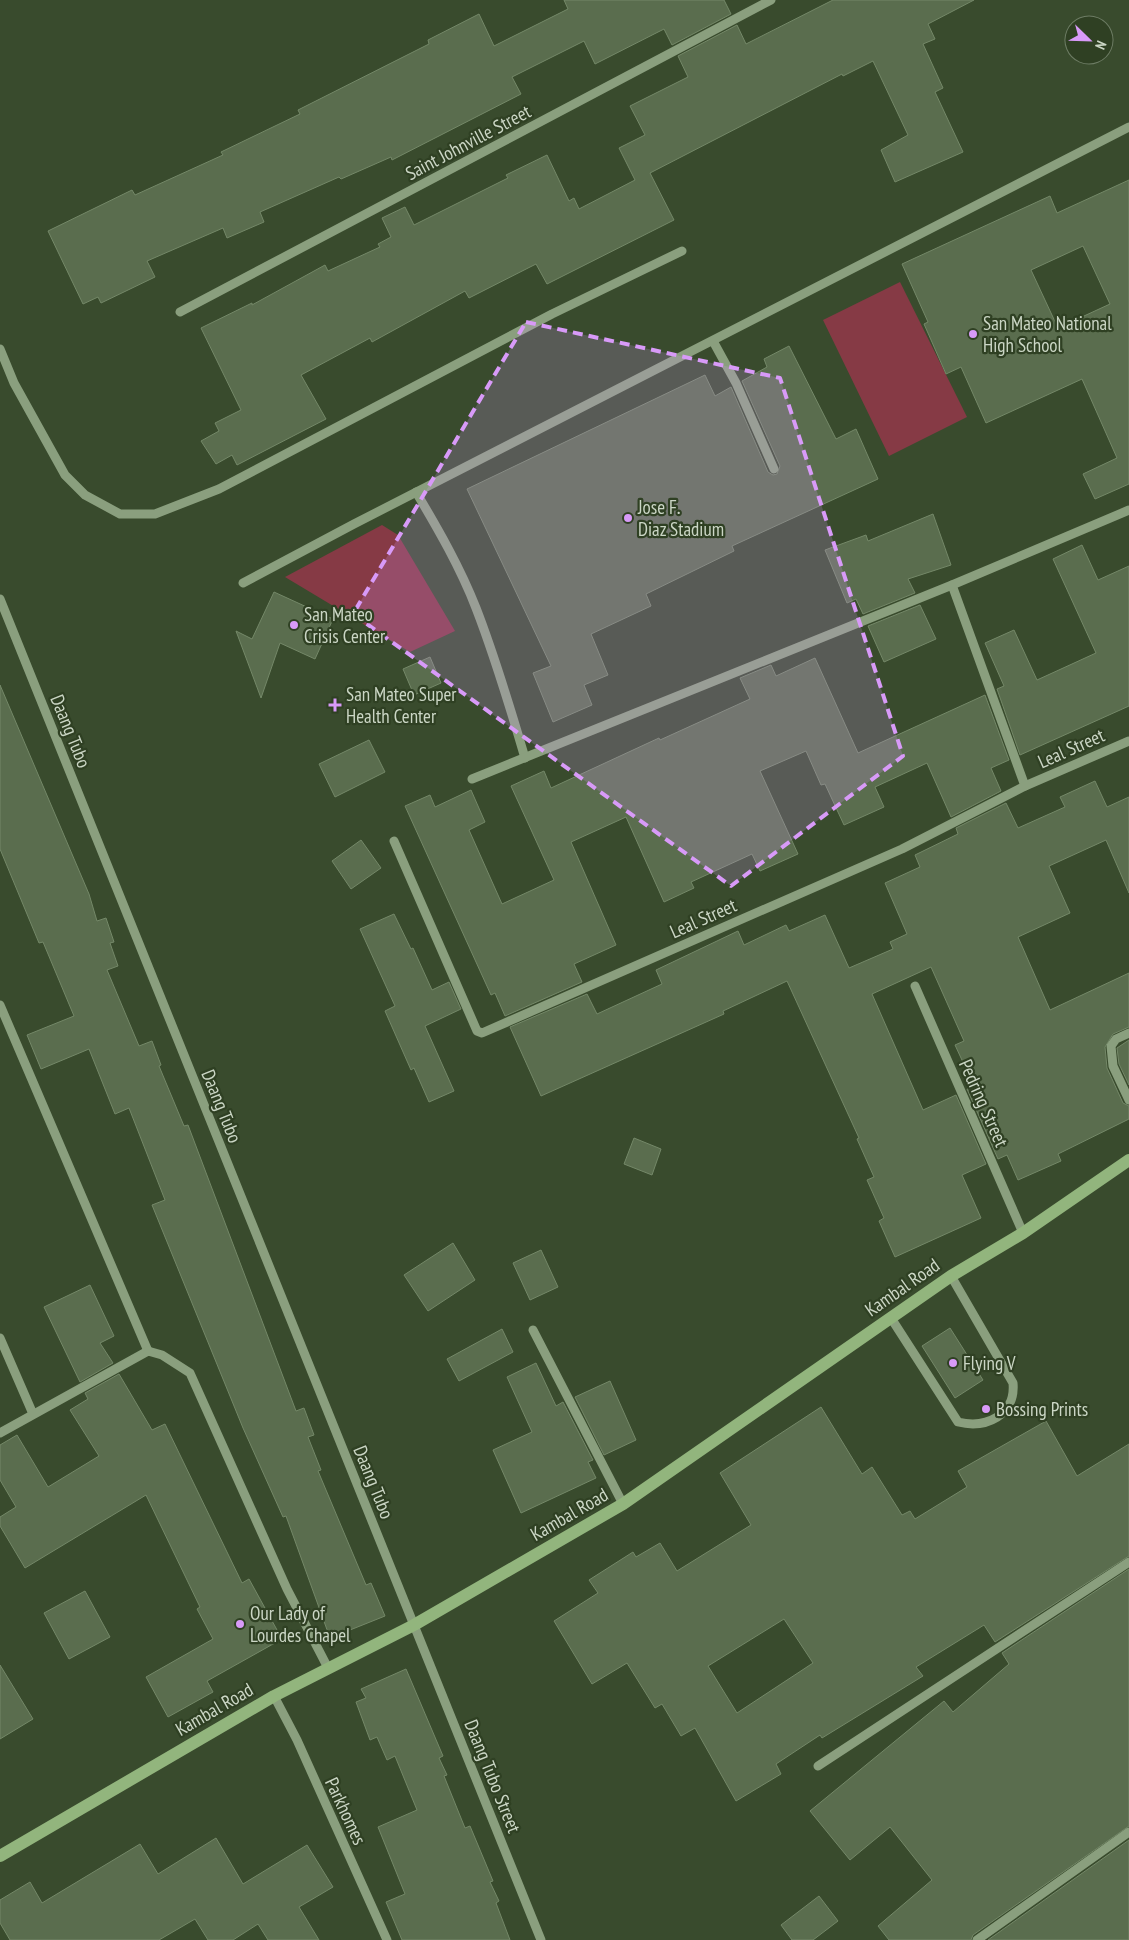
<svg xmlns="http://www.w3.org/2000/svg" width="1129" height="1940" viewBox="0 0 1129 1940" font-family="'PT Sans Narrow',sans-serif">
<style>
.green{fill:#863a45}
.building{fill:#5a6d4e;stroke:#748868;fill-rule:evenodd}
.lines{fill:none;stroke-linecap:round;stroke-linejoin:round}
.minor{stroke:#8a9f7e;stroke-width:9}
.major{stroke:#92b57d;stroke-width:12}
.marked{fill:#d89af8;fill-opacity:0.2;stroke:#d89af8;stroke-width:4;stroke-dasharray:10 6;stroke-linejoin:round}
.poi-dot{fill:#d89af8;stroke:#2f4023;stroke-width:2}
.labels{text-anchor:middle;stroke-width:4.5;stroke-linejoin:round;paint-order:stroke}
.street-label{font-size:19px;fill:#cbd6c5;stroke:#2f4023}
.poi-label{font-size:19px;fill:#cbd6c5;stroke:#2f4023;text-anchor:start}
</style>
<rect width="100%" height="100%" fill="#394b2d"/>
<g class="green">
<path d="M 900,282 L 967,417 L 889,456 L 823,320 Z"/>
<path d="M 382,525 L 398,535 L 455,631 L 410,652 L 285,577 Z"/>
</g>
<g class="building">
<path d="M 564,0 L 724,0 L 731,14 L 672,45 L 664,29 L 595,64 L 584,41 L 512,77 L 521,94 L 392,160 L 391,157 L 341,179 L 339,177 L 260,212 L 264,222 L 227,238 L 223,228 L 147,261 L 155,277 L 101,303 L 98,297 L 83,304 L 48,231 L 132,190 L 135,195 L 223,155 L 221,152 L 300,114 L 298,110 L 429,44 L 428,40 L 479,14 L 494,46 L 568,9 Z"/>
<path d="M 833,0 L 974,0 L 928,24 L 935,39 L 923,44 L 943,88 L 935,92 L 963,152 L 895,182 L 881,150 L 908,135 L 873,61 L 843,76 L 842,74 L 650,173 L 674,220 L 547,284 L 536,264 L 469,298 L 465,291 L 372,342 L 370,338 L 301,375 L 326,419 L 237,465 L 232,455 L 216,464 L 201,441 L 219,431 L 215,423 L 241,410 L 201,328 L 252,303 L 252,305 L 325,265 L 328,271 L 380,247 L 378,244 L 391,237 L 382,218 L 405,207 L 414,225 L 508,178 L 506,175 L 547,155 L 569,201 L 574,198 L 579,209 L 635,180 L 619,148 L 645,135 L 630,106 L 688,77 L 678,56 L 737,25 L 746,44 Z"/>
<path d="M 1129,180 L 1129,484 L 1095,499 L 1083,474 L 1117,458 L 1082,379 L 986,423 L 961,367 L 946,374 L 924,324 L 928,322 L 902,264 L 1050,196 L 1057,213 ZM 1083,246 L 1110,304 L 1058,328 L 1031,270 Z"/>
<path d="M 789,346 L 836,439 L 856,429 L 878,479 L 732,546 L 734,551 L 646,594 L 651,606 L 591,634 L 608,675 L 584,685 L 592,705 L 553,722 L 533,673 L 551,666 L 467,489 L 705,375 L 715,396 L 731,387 L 768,472 L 773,475 L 777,474 L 780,466 L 742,381 L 767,367 L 764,359 Z"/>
<path d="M 933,514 L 951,565 L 908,579 L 915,593 L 863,614 L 856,599 L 847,603 L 825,550 L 866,535 L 868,541 Z"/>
<path d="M 1082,545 L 1098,580 L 1129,566 L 1129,706 L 1020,755 L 997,689 L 1004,686 L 985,643 L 1014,630 L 1037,680 L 1096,653 L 1053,559 Z"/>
<path d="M 274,592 L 333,619 L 315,659 L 280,643 L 261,698 L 236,631 L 252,639 Z"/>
<path d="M 920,605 L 936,639 L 884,662 L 868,626 Z"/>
<path d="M 430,657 L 441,683 L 414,695 L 403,669 Z"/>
<path d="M 815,658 L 858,753 L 985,695 L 1009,760 L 991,768 L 1001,791 L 951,817 L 927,763 L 875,787 L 884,807 L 844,825 L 825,784 L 821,785 L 806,751 L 760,771 L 798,854 L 760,871 L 752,854 L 691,882 L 694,888 L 664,902 L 626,817 L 571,842 L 616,945 L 574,964 L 582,982 L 505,1016 L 495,993 L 491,995 L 405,806 L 430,795 L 435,807 L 471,790 L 485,822 L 469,830 L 502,904 L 554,880 L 511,786 L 544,771 L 551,788 L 659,738 L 660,740 L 750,699 L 740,678 L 771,665 L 776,676 Z"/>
<path d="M 0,685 L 89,894 L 97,921 L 106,918 L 114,942 L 110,943 L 118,966 L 107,970 L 139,1046 L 152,1041 L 161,1065 L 159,1066 L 184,1126 L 188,1125 L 296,1411 L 304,1408 L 314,1435 L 308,1437 L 321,1470 L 318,1471 L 366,1585 L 371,1583 L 385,1616 L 330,1638 L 286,1516 L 283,1517 L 243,1428 L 152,1205 L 165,1200 L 129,1108 L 115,1114 L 89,1049 L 41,1069 L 27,1035 L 74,1016 L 43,942 L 39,943 L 0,849 Z"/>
<path d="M 369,740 L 385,772 L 335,797 L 319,764 Z"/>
<path d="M 1095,781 L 1107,807 L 1129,797 L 1129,893 L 1106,840 L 1049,866 L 1070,913 L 1018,937 L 1050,1010 L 1129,973 L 1129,1027 L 1113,1034 L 1105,1047 L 1107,1068 L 1123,1103 L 1129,1106 L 1129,1119 L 1058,1154 L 1061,1161 L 1018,1180 L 1007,1155 L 998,1159 L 967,1089 L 974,1086 L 955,1045 L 964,1041 L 931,967 L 872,994 L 923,1110 L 956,1095 L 986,1164 L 962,1175 L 981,1218 L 895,1257 L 879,1221 L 884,1218 L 867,1180 L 874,1177 L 857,1139 L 859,1138 L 787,981 L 723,1011 L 724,1014 L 541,1096 L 510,1027 L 587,994 L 597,1014 L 662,984 L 656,970 L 738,931 L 744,945 L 786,925 L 789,931 L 825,915 L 849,968 L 893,949 L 890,942 L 907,934 L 885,883 L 920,867 L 915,855 L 958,834 L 956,828 L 1006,803 L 1018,828 L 1065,807 L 1060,797 Z"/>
<path d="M 361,840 L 381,868 L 351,889 L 332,861 Z"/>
<path d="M 394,914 L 411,949 L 413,948 L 432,990 L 449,982 L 461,1009 L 425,1026 L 454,1091 L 429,1102 L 414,1068 L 411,1070 L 385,1011 L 395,1006 L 360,929 Z"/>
<path d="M 1129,1040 L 1129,1085 L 1119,1064 L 1117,1048 Z"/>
<path d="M 634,1138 L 661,1149 L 652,1175 L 624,1164 Z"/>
<path d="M 453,1243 L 475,1280 L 428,1311 L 404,1275 Z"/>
<path d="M 541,1250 L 558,1287 L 530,1300 L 513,1263 Z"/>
<path d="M 90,1285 L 114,1336 L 100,1343 L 113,1363 L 80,1382 L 44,1307 Z"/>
<path d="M 950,1328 L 983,1380 L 955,1398 L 922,1346 Z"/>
<path d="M 502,1329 L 513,1352 L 459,1381 L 447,1359 Z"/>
<path d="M 536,1363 L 556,1406 L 563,1402 L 593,1460 L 588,1462 L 596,1478 L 521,1513 L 493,1450 L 532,1432 L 507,1377 Z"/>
<path d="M 119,1374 L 152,1430 L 165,1424 L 242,1583 L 249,1579 L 282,1639 L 207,1681 L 213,1692 L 168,1717 L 146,1677 L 213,1639 L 197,1609 L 200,1607 L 146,1495 L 25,1568 L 0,1526 L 0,1517 L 16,1507 L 0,1480 L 0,1445 L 17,1435 L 48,1487 L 99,1456 L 70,1410 L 88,1399 L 85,1393 Z"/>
<path d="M 610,1381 L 636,1440 L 604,1455 L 575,1397 Z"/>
<path d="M 821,1407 L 862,1474 L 872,1467 L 902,1515 L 910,1511 L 915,1519 L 967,1487 L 958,1471 L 1046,1421 L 1077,1476 L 1129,1444 L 1129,1556 L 995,1642 L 984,1625 L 916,1667 L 923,1676 L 822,1738 L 820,1735 L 776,1764 L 781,1774 L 736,1801 L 695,1728 L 681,1736 L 662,1704 L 655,1708 L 627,1663 L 592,1684 L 554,1621 L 598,1593 L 589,1580 L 633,1552 L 636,1557 L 660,1543 L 677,1571 L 751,1525 L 720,1473 ZM 784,1619 L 813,1663 L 737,1713 L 708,1666 Z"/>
<path d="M 1129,1569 L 1129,1826 L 973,1935 L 971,1940 L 889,1940 L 878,1926 L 932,1880 L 890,1827 L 850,1860 L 810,1811 L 944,1701 L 953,1712 L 1009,1664 L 1002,1653 Z"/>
<path d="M 85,1591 L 110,1637 L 69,1659 L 44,1613 Z"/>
<path d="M 0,1665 L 33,1719 L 0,1739 Z"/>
<path d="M 406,1669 L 443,1756 L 439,1758 L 447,1775 L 444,1776 L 465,1828 L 470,1826 L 493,1881 L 490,1882 L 499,1901 L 496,1903 L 510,1940 L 402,1940 L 386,1902 L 405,1894 L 378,1827 L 417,1810 L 395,1756 L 387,1760 L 377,1737 L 370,1740 L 356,1702 L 366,1698 L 361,1689 Z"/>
<path d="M 216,1838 L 243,1884 L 307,1845 L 333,1887 L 299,1907 L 319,1940 L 268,1940 L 258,1924 L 233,1940 L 208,1940 L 195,1919 L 159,1940 L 10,1940 L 0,1923 L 0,1900 L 30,1882 L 42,1903 L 140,1844 L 158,1874 Z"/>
<path d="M 1129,1840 L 1129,1940 L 988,1940 Z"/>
<path d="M 819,1896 L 838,1921 L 813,1940 L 792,1940 L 781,1925 Z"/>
</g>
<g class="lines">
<g class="minor">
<path d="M 180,312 L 771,0"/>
<path d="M 713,341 L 736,383 L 774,469"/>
<path d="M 0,349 L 14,383 L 65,475 L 85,495 L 120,514 L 155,514 L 219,489 L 552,314 L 682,251"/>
<path d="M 416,492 C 438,529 460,567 476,608 C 495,657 510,707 525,758"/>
<path d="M 243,583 L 354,524 L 1129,127"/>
<path d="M 952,585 L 1025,786"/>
<path d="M 0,599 L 541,1940"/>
<path d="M 472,779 L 952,585 L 1129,510"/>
<path d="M 394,841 L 477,1031 L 482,1033 L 902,849 L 1025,786 L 1129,741"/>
<path d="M 915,986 L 1023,1233"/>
<path d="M 0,1005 L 148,1351"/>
<path d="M 1129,1033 L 1116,1039 L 1111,1046 L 1113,1066 L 1129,1100"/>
<path d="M 891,1318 L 958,1422 C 986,1429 1016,1415 1013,1383 L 951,1276"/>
<path d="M 533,1330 L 623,1504"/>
<path d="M 0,1338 L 33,1414"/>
<path d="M 0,1433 L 148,1351 L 162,1355 L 190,1373 L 287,1589 L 328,1668"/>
<path d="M 274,1696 L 297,1740 L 387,1940"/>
<path d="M 818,1766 L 1129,1562"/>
<path d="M 977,1940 L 1129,1832"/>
</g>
<path class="major" d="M 0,1856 L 274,1696 L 414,1625 L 623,1504 L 951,1276 L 1023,1233 L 1129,1160"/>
</g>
<path class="marked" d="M 526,322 L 780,378 L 903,756 L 731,886 L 353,614 Z"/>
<g class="poi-dot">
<circle cx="973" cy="334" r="5"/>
<circle cx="628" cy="518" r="5"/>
<circle cx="294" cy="625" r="5"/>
<path d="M332.5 697.5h5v5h5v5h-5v5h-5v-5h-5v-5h5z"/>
<circle cx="953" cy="1363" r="5"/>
<circle cx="986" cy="1409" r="5"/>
<circle cx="240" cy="1624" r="5"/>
</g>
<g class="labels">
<g class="street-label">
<text transform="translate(468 142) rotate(-28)" y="7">Saint Johnville Street</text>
<text transform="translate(71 731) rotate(68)" y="7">Daang Tubo</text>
<text transform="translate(1071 748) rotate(-24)" y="7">Leal Street</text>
<text transform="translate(703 918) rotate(-24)" y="7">Leal Street</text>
<text transform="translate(984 1103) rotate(66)" y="7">Pedring Street</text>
<text transform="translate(222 1106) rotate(68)" y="7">Daang Tubo</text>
<text transform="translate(902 1287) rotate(-35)" y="7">Kambal Road</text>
<text transform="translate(374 1482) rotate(68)" y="7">Daang Tubo</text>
<text transform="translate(569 1514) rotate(-30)" y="7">Kambal Road</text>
<text transform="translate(214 1709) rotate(-30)" y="7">Kambal Road</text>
<text transform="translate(493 1776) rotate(68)" y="7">Daang Tubo Street</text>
<text transform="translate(346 1811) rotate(65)" y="7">Parkhomes</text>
</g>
<g class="poi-label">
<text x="983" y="330">San Mateo National<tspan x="983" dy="22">High School</tspan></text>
<text x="638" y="514">Jose F.<tspan x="638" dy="22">Diaz Stadium</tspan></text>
<text x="304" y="621">San Mateo<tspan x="304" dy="22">Crisis Center</tspan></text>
<text x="346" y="701">San Mateo Super<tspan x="346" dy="22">Health Center</tspan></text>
<text x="963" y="1370">Flying V</text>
<text x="996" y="1416">Bossing Prints</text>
<text x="250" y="1620">Our Lady of<tspan x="250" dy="22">Lourdes Chapel</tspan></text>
</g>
</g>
<g transform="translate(1089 40) rotate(113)"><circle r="24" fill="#2f4023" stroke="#6d7c64"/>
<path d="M0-4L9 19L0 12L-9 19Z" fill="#d89af8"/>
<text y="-8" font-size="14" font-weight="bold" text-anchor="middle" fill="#cbd6c5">N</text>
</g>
</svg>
